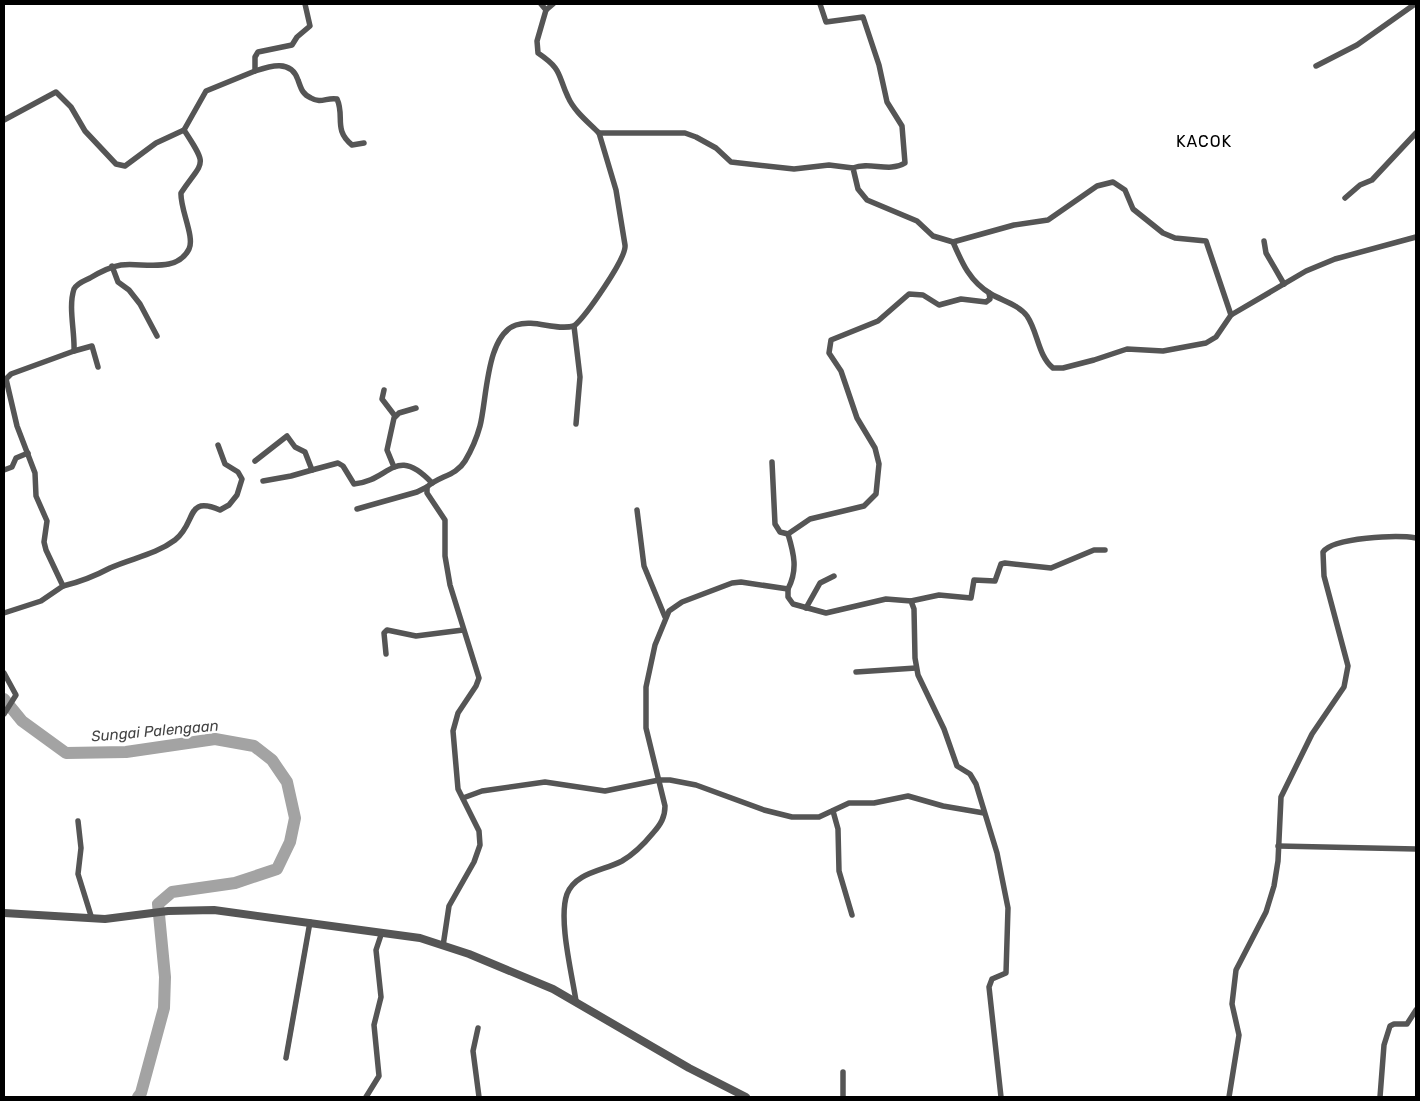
<svg xmlns="http://www.w3.org/2000/svg" width="1420" height="1101" viewBox="0 0 1420 1101" font-family="Rubik,sans-serif">
<style>
.lines{fill:none;stroke-linecap:round;stroke-linejoin:round}
.river{stroke:#a3a3a3;stroke-width:12}
.minor{stroke:#555;stroke-width:5.5}
.tertiary{stroke:#555;stroke-width:8}
.labels{text-anchor:middle;stroke-width:4.5;stroke-linejoin:round;paint-order:stroke}
.water-label{font-size:15px;font-style:italic;fill:#444;stroke:#fff}
.quarter-label{font-size:16px;letter-spacing:1px;fill:#000;stroke:#fff}
</style>
<rect width="100%" height="100%" fill="#fff"/>
<g class="lines">
<path class="river" d="M 4,699 L 22,721 L 66,753 L 126,752 L 215,739 L 254,746 L 272,760 L 287,782 L 295,818 L 290,842 L 277,869 L 235,883 L 172,892 L 158,904 L 165,977 L 164,1008 L 141,1093 L 138,1097"/>
<g class="minor">
<path d="M 541,4 L 546,10 L 537,41 L 538,53 C 563,70 557,74 568,97 C 574,111 588,122 599,133 L 685,133 L 696,137 L 716,148 L 731,162 L 794,169 L 829,165 L 853,168 L 858,189 L 867,200 L 917,221 L 933,236 L 953,242 C 962,263 970,282 991,294 C 1003,301 1019,305 1027,316 C 1038,332 1038,356 1053,368 L 1063,368 L 1094,360 L 1127,349 L 1163,351 L 1206,343 L 1216,337 L 1231,315 L 1306,271 L 1335,259 L 1416,237"/>
<path d="M 820,4 L 826,22 L 863,17 L 879,65 L 887,102 L 902,126 L 905,163 C 889,173 870,161 853,168"/>
<path d="M 546,10 L 553,4"/>
<path d="M 1316,66 L 1357,45 L 1415,4"/>
<path d="M 255,71 C 270,66 291,59 298,80 C 301,88 302,94 311,98 C 321,104 327,97 337,99 C 345,116 333,130 352,145 L 364,143"/>
<path d="M 4,120 L 56,92 L 71,107 L 85,131 L 116,164 L 125,166 L 156,143 L 184,130 L 206,91 L 255,71 L 255,57 L 258,52 L 292,45 L 297,37 L 310,26 L 305,4"/>
<path d="M 1345,198 L 1360,185 L 1372,180 L 1416,133"/>
<path d="M 1264,241 L 1266,253 L 1284,284"/>
<path d="M 953,242 L 1014,225 L 1048,220 L 1097,186 L 1113,182 L 1125,190 L 1133,209 L 1163,233 L 1175,238 L 1206,241 L 1231,315"/>
<path d="M 112,266 L 118,282 L 129,290 L 140,304 L 157,336"/>
<path d="M 574,326 L 580,377 L 576,424"/>
<path d="M 74,351 L 92,346 L 98,367"/>
<path d="M 384,390 L 382,399 L 395,416"/>
<path d="M 255,461 L 287,436 L 295,447 L 305,452 L 312,470 L 338,463 L 343,466 L 354,484 C 390,481 395,444 432,483"/>
<path d="M 772,462 L 775,524 L 780,532 L 788,534"/>
<path d="M 394,467 L 387,450 L 394,418 L 399,413 L 416,408"/>
<path d="M 4,470 L 12,467 L 16,458 L 28,453"/>
<path d="M 263,481 L 291,476 L 312,470"/>
<path d="M 357,509 L 417,492 L 427,487"/>
<path d="M 637,510 L 644,566 L 665,617"/>
<path d="M 63,586 C 80,582 95,576 110,568 C 132,558 155,555 175,540 C 197,523 185,495 220,510 L 229,505 L 237,495 L 242,479 L 238,472 L 225,464 L 218,445"/>
<path d="M 788,589 L 788,597 L 793,604 L 826,613 L 886,599 L 911,601 L 914,609 L 915,658 L 918,675 L 944,729 L 957,766 L 970,774 L 976,784 L 997,853 L 1008,908 L 1006,973 L 992,979 L 989,987 L 1001,1097"/>
<path d="M 911,601 L 939,595 L 971,598 L 974,580 L 995,581 L 1001,564 L 1005,563 L 1051,568 L 1094,550 L 1105,550"/>
<path d="M 806,608 L 820,583 L 834,576"/>
<path d="M 4,613 L 41,601 L 63,586 L 46,550 L 44,542 L 47,521 L 36,496 L 35,473 L 17,426 L 6,379 L 11,374 L 74,351 C 75,332 68,307 74,289 C 77,283 84,281 90,278 C 100,272 109,267 121,265 C 141,262 177,274 189,249 C 195,237 180,209 181,193 C 203,160 209,168 184,130"/>
<path d="M 386,654 L 384,633 L 387,630 L 416,636 L 463,630"/>
<path d="M 856,672 L 916,668"/>
<path d="M 4,673 L 16,695 L 4,714"/>
<path d="M 463,798 L 482,791 L 545,782 L 605,791 L 659,780 L 670,780 L 696,785 L 764,810 L 792,817 L 819,817 L 849,803 L 874,803 L 908,796 L 943,806 L 984,813"/>
<path d="M 833,811 L 838,829 L 839,871 L 852,915"/>
<path d="M 78,821 L 81,848 L 78,874 L 92,919"/>
<path d="M 1278,846 L 1416,849"/>
<path d="M 443,946 L 449,906 L 474,862 L 480,845 L 479,831 L 458,789 L 453,731 L 458,713 L 476,686 L 479,678 L 450,585 L 445,556 L 445,520 L 427,493 L 427,487 C 439,476 456,476 465,461 C 471,451 477,437 480,426 C 487,399 486,335 516,325 C 535,319 555,331 574,326 C 585,317 627,258 625,245 L 616,190 L 599,133"/>
<path d="M 576,1001 C 572,974 558,919 567,894 C 576,872 603,871 622,861 C 634,854 644,844 653,833 C 661,824 665,817 665,806 L 646,728 L 646,687 L 655,645 L 669,611 L 682,602 L 732,583 L 741,582 L 788,589 C 798,570 794,554 788,534 L 810,519 L 864,506 L 876,494 L 879,464 L 875,448 L 857,418 L 841,371 L 829,353 L 831,340 L 878,321 L 909,294 L 923,295 L 939,305 L 961,299 L 986,302 L 990,299 L 989,293"/>
<path d="M 478,1028 L 473,1051 L 479,1097"/>
<path d="M 286,1058 L 310,922"/>
<path d="M 843,1072 L 843,1097"/>
<path d="M 366,1097 L 379,1076 L 374,1025 L 381,997 L 376,950 L 382,932"/>
<path d="M 1229,1097 L 1239,1035 L 1232,1004 L 1236,970 L 1266,912 L 1274,886 L 1278,861 L 1281,797 L 1312,734 L 1344,687 L 1348,666 L 1324,576 L 1323,552 C 1333,537 1398,535 1416,538"/>
<path d="M 1380,1097 L 1384,1045 L 1390,1026 L 1394,1024 L 1407,1024 L 1416,1010"/>
</g>
<path class="tertiary" d="M 4,913 L 105,919 L 168,911 L 214,910 L 420,938 L 469,954 L 553,989 L 689,1068 L 746,1097"/>
</g>
<g class="labels">
<g class="water-label">
<text transform="translate(155 731) rotate(-5)" y="5">Sungai Palengaan</text>
</g>
<g class="quarter-label">
<text x="1204" y="147">KACOK</text>
</g>
</g>
<rect width="1420" height="1101" fill="none" stroke="#000000" stroke-width="10"/>
</svg>
